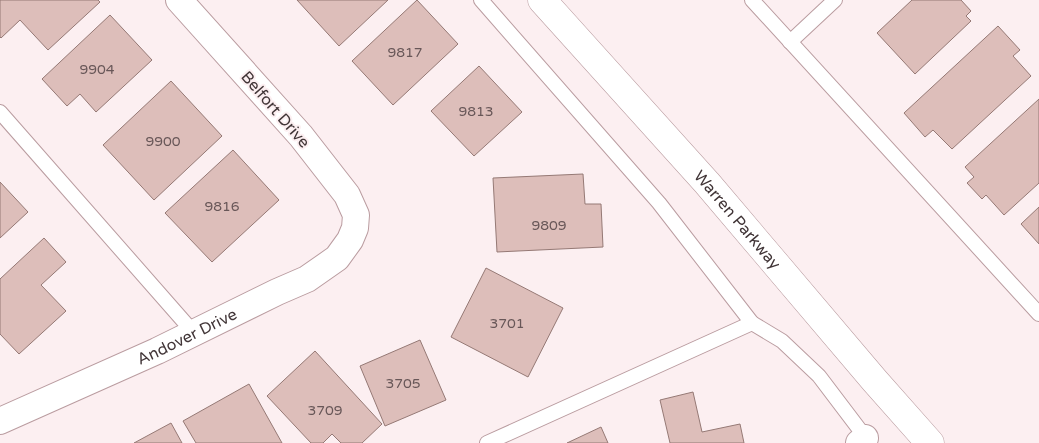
<svg xmlns="http://www.w3.org/2000/svg" width="1039" height="443" viewBox="0 0 1039 443" font-family="'Varela Round',sans-serif">
<style>
.building{fill:#ddbeba;stroke:#957975}
.lines{fill:none;stroke-linecap:round;stroke-linejoin:round}
.lane-casing{stroke:#ba9ca0;stroke-width:16}
.street-casing{stroke:#ba9ca0;stroke-width:28}
.secondary-casing{stroke:#ba9ca0;stroke-width:29}
.lane{stroke:#fff;stroke-width:14}
.street{stroke:#fff;stroke-width:26}
.secondary{stroke:#fff;stroke-width:28}
.labels{text-anchor:middle;stroke-width:4;stroke-linejoin:round;paint-order:stroke}
.number-label{font-size:14px;fill:#685758}
.street-label{font-size:16px;fill:#413537;stroke:#fceff1}
</style>
<rect width="100%" height="100%" fill="#fceff1"/>
<g class="building">
<path d="M 0,0 L 98,0 L 100,2 L 48,50 L 20,20 L 1,38 L 0,37 Z"/>
<path d="M 297,0 L 388,0 L 339,46 Z"/>
<path d="M 417,0 L 458,44 L 393,105 L 352,61 Z"/>
<path d="M 912,0 L 961,0 L 971,11 L 966,16 L 971,21 L 915,74 L 877,33 Z"/>
<path d="M 110,15 L 152,60 L 96,112 L 80,94 L 67,106 L 42,79 Z"/>
<path d="M 998,26 L 1020,50 L 1013,56 L 1031,76 L 952,149 L 933,130 L 925,137 L 904,113 Z"/>
<path d="M 479,66 L 522,112 L 474,156 L 431,111 Z"/>
<path d="M 171,81 L 222,136 L 154,200 L 103,145 Z"/>
<path d="M 1039,99 L 1039,183 L 1004,215 L 986,195 L 982,199 L 967,183 L 974,177 L 965,167 Z"/>
<path d="M 233,150 L 279,200 L 212,262 L 165,213 Z"/>
<path d="M 583,174 L 585,204 L 601,204 L 603,247 L 497,252 L 493,178 Z"/>
<path d="M 0,182 L 28,212 L 0,238 Z"/>
<path d="M 1039,207 L 1039,244 L 1021,224 Z"/>
<path d="M 44,238 L 66,262 L 41,285 L 66,311 L 19,354 L 0,334 L 0,279 Z"/>
<path d="M 486,268 L 563,308 L 528,377 L 451,337 Z"/>
<path d="M 420,340 L 446,400 L 385,426 L 360,366 Z"/>
<path d="M 315,351 L 382,424 L 362,443 L 341,443 L 332,434 L 323,443 L 311,443 L 267,396 Z"/>
<path d="M 249,384 L 282,443 L 196,443 L 183,421 Z"/>
<path d="M 693,392 L 702,432 L 740,424 L 744,443 L 670,443 L 660,400 Z"/>
<path d="M 171,423 L 182,443 L 134,443 Z"/>
<path d="M 601,427 L 608,443 L 567,443 Z"/>
</g>
<g class="lines">
<defs>
<g id="lane">
<path d="M 481,0 L 659,203 L 752,323"/>
<path d="M 752,0 L 1039,314"/>
<path d="M 790,42 L 835,0"/>
<path d="M 0,112 L 194,333"/>
<path d="M 487,443 L 752,323 L 782,341 L 819,376 L 869,442"/>
</g>
<g id="street">
<path id="s1" d="M 0,421 L 157,351 L 277,292 L 307,279 L 337,258 L 350,240 L 355,228 L 356,215 L 347,195 L 301,136 L 179,0"/>
<path d="M 859,443 L 865,438"/>
</g>
<g id="secondary">
<path id="s2" d="M 542,0 L 707,183 L 875,381 L 930,443"/>
</g>
</defs>
<use href="#lane" class="lane-casing"/>
<use href="#street" class="street-casing"/>
<use href="#secondary" class="secondary-casing"/>
<use href="#lane" class="lane"/>
<use href="#street" class="street"/>
<use href="#secondary" class="secondary"/>
</g>
<g class="labels">
<g class="number-label">
<text x="405" y="57">9817</text>
<text x="97" y="74">9904</text>
<text x="476" y="116">9813</text>
<text x="163" y="146">9900</text>
<text x="222" y="211">9816</text>
<text x="549" y="230">9809</text>
<text x="507" y="328">3701</text>
<text x="403" y="388">3705</text>
<text x="325" y="415">3709</text>
</g>
<g class="street-label">
<text transform="translate(276 109) rotate(49)" y="6">Belfort Drive</text>
<text dy="6" stroke="none"><textPath href="#s2" startOffset="294">Warren Parkway</textPath></text>
<text dy="6" stroke="none"><textPath href="#s1" startOffset="205">Andover Drive</textPath></text>
</g>
</g>
</svg>
